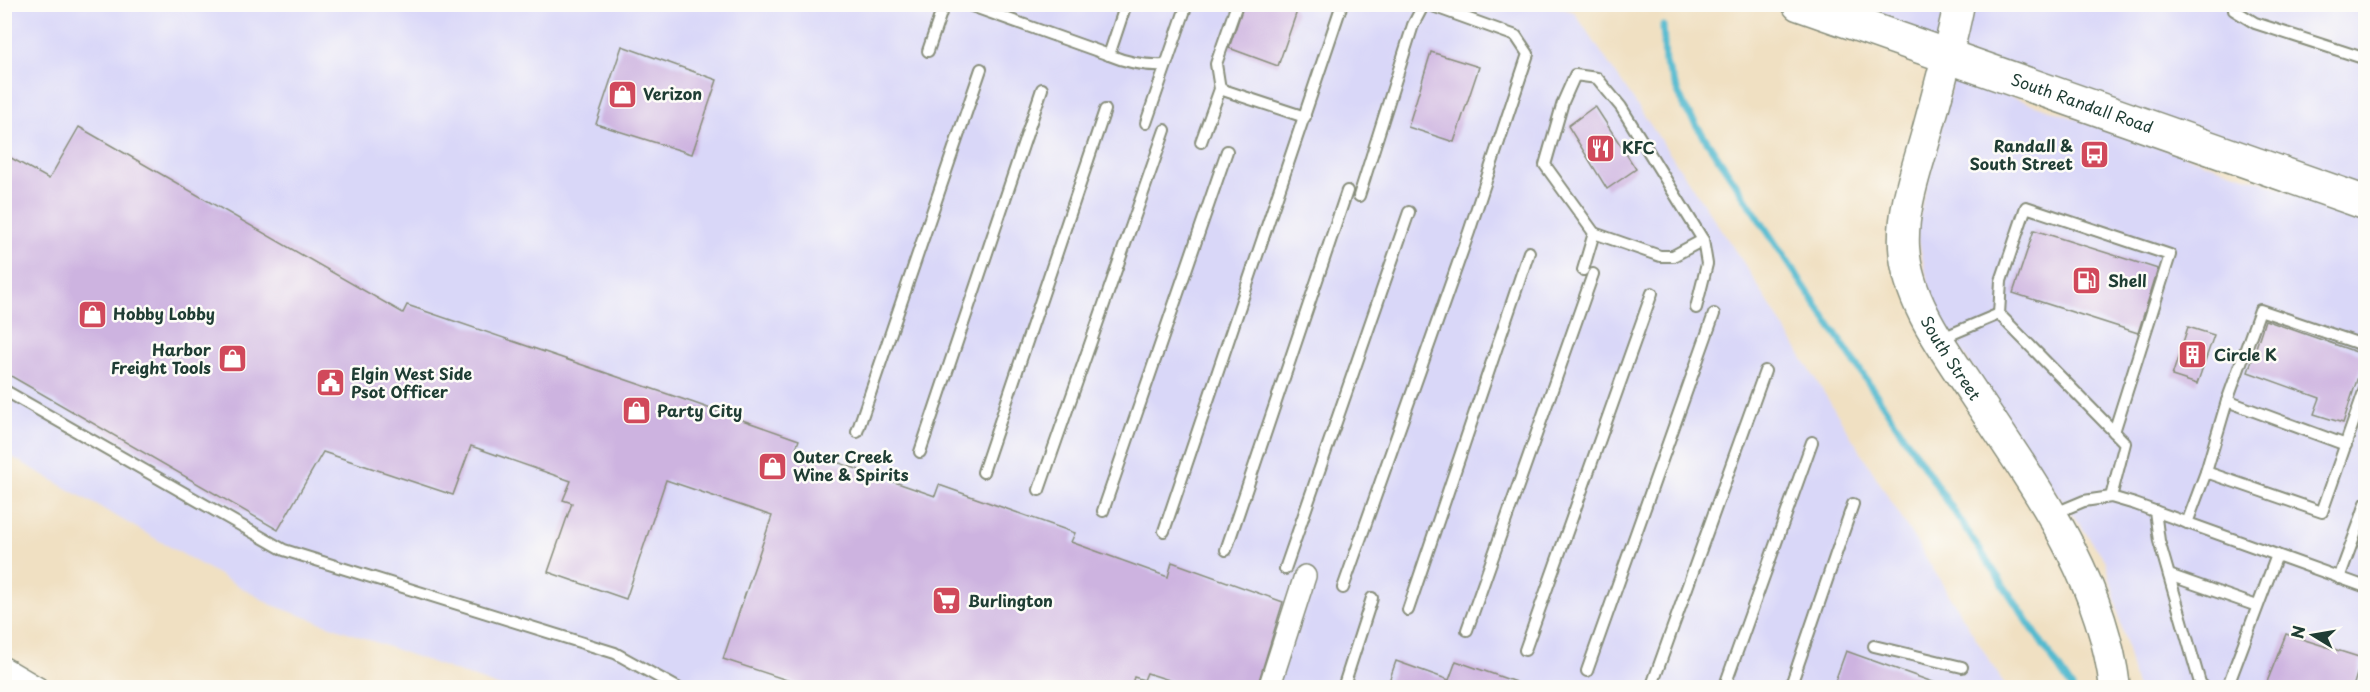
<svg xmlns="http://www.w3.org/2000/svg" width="2370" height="692" viewBox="0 0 2370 692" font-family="'Playpen Sans',sans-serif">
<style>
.built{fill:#d9d7f8}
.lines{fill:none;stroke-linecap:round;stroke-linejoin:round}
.stream{stroke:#52bacf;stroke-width:7}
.building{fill:#cdb3e0}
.lane-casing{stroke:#888e7b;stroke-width:14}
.street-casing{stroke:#888e7b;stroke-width:24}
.secondary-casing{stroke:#888e7b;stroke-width:33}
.primary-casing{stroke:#888e7b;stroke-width:36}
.lane{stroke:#fff;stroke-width:10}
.street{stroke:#fff;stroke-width:21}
.secondary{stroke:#fff;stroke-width:30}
.primary{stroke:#fff;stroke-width:33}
.labels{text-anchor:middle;stroke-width:5;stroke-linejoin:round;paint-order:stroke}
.poi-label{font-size:16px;font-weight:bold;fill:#1f3d34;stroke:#fdfcf7;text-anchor:start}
.street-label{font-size:16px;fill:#1f3d34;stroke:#fdfcf7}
</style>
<rect width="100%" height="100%" fill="#fdfcf7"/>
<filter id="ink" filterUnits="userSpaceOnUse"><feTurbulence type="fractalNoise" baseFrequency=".0167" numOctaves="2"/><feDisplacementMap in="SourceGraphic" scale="12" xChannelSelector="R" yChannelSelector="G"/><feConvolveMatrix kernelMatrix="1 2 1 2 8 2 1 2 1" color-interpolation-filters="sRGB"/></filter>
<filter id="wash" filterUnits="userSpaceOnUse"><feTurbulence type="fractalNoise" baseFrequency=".008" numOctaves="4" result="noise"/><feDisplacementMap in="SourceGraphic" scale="24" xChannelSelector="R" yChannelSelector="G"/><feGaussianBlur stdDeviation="1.35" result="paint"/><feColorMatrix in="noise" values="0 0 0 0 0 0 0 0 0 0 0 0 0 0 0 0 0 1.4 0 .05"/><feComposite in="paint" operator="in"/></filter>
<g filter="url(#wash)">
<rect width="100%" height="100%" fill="#f0e0c2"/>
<g class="built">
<path d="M 5,5 L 1552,5 L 1574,12 L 1745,265 L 2006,687 L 500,687 L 272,605 L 5,453 Z"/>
<path d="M 1825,5 L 1953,5 L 1945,46 Z"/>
<path d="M 1969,5 L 2365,5 L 2365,190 L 1960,52 Z"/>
<path d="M 1953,77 L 2365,217 L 2365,687 L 2136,687 L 2106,561 L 2033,460 L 1934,309 L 1916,230 Z"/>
</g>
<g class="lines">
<path class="stream" d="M 1663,26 L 1665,62 L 1685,108 L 2072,688"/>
</g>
<g id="blocks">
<g class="building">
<path d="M 1244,4 L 1292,4 L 1296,14 L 1278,66 L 1229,48 Z"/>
<path d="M 622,46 L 717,80 L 692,154 L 596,124 Z"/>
<path d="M 1431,52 L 1479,67 L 1454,142 L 1408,127 Z"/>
<path d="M 1595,106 L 1636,169 L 1607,189 L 1568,126 Z"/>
<path d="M 79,127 L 403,313 L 407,305 L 694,403 L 799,440 L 796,448 L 935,496 L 939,485 L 1075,533 L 1071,542 L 1168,577 L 1172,562 L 1283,602 L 1257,687 L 1191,687 L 1147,673 L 1144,680 L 1134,677 L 1131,687 L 808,687 L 723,659 L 772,516 L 666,480 L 626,599 L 548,572 L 572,503 L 563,500 L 571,481 L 471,446 L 453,495 L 323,452 L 278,530 L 4,372 L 4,154 L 49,179 Z"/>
<path d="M 2034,230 L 2158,269 L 2138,333 L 2013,293 Z"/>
<path d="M 2265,320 L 2365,355 L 2343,423 L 2314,414 L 2320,398 L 2248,372 Z"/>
<path d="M 2188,327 L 2214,335 L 2197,384 L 2172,376 Z"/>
<path d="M 2286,634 L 2362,658 L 2353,687 L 2265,687 Z"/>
<path d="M 1846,651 L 1941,685 L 1940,687 L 1833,687 Z"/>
<path d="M 1396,661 L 1449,680 L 1456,661 L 1524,685 L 1523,687 L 1387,687 Z"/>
</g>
</g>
</g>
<g filter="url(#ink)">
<use href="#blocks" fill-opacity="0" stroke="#888e7b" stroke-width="1.5"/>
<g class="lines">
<defs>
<g id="lane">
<path d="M 966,4 L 1109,55"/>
<path d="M 1126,4 L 1109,55 C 1128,63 1145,66 1166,65"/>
<path d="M 2235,4 L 2234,10 L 2255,23 L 2366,59"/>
<path d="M 928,51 L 944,4"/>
<path d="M 1220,89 L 1305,117"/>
<path d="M 1146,123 L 1187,4"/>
<path d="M 1201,142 L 1220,89 L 1216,64 L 1237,4"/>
<path d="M 1359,196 L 1413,25 L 1424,4"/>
<path d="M 1594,233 L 1660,256 L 1673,256 L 1703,240"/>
<path d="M 1583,270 L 1594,233 L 1545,165 L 1563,102 L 1575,75 L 1597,78 L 1621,107 L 1703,240 L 1707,264 L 1696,308"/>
<path d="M 1999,314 L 2001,281 L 2026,207 L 2170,255 L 2114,432"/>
<path d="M 1940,339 L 1999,314 L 2125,443 L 2111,497"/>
<path d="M 4,390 L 284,550 L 615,653 L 678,688"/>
<path d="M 2227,401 L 2346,445"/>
<path d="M 857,432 L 981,69"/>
<path d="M 920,452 L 1042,89"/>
<path d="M 983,472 L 1105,110"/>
<path d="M 2206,472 L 2322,512 L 2366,386"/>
<path d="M 1039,490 L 1165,130"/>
<path d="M 1103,511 L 1227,151"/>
<path d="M 2155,511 L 2159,541 L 2200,683 L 2205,688"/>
<path d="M 2053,514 L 2084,501 L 2111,497 L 2135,504 L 2366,587"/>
<path d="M 2360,521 L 2366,503"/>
<path d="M 2187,523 L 2206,472 L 2227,401 L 2260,310 L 2366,346"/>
<path d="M 1164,531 L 1342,4"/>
<path d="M 1226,550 L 1347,191"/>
<path d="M 1285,569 L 1409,212"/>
<path d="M 2169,575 L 2257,606"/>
<path d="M 2339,578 L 2360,521 L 2366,523"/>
<path d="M 1343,588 L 1469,232 L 1528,54 L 1516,36 L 1427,4"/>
<path d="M 1408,610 L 1529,252"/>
<path d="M 1467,630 L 1593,274"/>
<path d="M 1874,646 L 1962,667"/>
<path d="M 1525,650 L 1652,293"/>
<path d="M 1587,671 L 1714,314"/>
<path d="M 1343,688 L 1372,598"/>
<path d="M 1651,688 L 1765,371"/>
<path d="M 1724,688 L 1812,442"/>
<path d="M 1790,688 L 1853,504"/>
<path d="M 2227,688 L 2277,555"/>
</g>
<g id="street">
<path d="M 4,668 L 38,688"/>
<path d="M 1269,688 L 1305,576"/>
</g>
<g id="secondary">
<path id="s1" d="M 1959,4 C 1950,49 1938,92 1926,136 C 1916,172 1902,209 1904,247 C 1907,301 1944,349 1973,393 C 2033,484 2102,575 2115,688"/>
</g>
<g id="primary">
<path id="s2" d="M 1799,4 L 2366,203"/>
</g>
</defs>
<use href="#lane" class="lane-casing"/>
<use href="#street" class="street-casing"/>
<use href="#secondary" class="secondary-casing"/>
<use href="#primary" class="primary-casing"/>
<use href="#lane" class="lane"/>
<use href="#street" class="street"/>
<use href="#secondary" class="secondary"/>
<use href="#primary" class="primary"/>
</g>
</g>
<defs>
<symbol id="shop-square" viewBox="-11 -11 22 22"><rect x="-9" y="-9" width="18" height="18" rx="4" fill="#d1495b" stroke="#fdfcf7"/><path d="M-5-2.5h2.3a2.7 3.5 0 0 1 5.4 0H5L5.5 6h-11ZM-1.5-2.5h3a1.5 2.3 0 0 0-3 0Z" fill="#fff"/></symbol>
<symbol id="restaurant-square" viewBox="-11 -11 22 22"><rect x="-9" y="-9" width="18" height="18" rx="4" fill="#d1495b" stroke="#fdfcf7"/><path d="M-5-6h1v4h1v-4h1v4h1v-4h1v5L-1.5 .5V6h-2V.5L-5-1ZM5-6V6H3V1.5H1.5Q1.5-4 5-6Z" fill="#fff"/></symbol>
<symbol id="bus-square" viewBox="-11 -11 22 22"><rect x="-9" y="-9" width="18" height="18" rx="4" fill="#d1495b" stroke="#fdfcf7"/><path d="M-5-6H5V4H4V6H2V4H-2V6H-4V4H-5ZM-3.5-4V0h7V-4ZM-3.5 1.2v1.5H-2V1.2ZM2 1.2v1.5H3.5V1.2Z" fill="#fff"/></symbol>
<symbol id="fuel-square" viewBox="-11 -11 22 22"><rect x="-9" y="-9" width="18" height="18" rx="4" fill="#d1495b" stroke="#fdfcf7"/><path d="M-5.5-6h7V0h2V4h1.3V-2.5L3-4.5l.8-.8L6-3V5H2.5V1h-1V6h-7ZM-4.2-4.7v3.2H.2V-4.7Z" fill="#fff"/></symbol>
<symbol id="building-square" viewBox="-11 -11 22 22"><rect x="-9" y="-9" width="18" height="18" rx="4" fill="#d1495b" stroke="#fdfcf7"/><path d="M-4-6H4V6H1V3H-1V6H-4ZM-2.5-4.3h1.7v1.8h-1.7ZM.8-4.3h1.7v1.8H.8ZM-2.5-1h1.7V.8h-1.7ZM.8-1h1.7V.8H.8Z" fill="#fff"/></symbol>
<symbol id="civic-square" viewBox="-11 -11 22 22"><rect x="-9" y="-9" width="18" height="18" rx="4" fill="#d1495b" stroke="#fdfcf7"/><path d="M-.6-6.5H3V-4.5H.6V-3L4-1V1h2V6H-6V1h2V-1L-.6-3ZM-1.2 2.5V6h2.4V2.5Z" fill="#fff"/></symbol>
<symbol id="supermarket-square" viewBox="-11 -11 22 22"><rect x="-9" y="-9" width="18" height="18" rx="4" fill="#d1495b" stroke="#fdfcf7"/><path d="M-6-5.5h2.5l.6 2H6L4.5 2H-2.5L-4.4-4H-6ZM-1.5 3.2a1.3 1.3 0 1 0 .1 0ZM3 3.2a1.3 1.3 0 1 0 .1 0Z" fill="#fff"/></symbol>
</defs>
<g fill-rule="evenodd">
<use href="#shop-square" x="606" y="78" width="33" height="33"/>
<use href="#restaurant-square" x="1584" y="132" width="33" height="33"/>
<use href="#bus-square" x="2078" y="138" width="33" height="33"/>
<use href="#fuel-square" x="2070" y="264" width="33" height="33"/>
<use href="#shop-square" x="76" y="298" width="33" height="33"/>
<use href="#building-square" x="2176" y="338" width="33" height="33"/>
<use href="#shop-square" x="216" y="342" width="33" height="33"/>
<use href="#civic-square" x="314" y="366" width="33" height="33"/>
<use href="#shop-square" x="620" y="394" width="33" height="33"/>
<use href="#shop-square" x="756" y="450" width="33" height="33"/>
<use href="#supermarket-square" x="930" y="584" width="33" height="33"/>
</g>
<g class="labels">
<g class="poi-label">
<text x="643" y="100">Verizon</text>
<text x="2073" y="152" text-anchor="end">Randall &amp;<tspan x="2073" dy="18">South Street</tspan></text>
<text x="1622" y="154">KFC</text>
<text x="2108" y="287">Shell</text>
<text x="113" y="320">Hobby Lobby</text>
<text x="211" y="356" text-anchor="end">Harbor<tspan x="211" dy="18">Freight Tools</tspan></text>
<text x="2214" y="361">Circle K</text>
<text x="351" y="380">Elgin West Side<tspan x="351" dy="18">Psot Officer</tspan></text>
<text x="657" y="417">Party City</text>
<text x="793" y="463">Outer Creek<tspan x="793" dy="18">Wine &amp; Spirits</tspan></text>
<text x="968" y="607">Burlington</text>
</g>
<g class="street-label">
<text dy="6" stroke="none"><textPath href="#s2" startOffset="300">South Randall Road</textPath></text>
<text dy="6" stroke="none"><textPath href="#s1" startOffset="372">South Street</textPath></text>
</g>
</g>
<rect width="2370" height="692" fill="none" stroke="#fdfcf7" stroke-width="24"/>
<g transform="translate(2313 635) rotate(281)" stroke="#fdfcf7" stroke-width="4.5" paint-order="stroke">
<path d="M0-4.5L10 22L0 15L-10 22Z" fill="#1f3d34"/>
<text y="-9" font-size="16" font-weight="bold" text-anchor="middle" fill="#1f3d34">N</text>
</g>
</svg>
